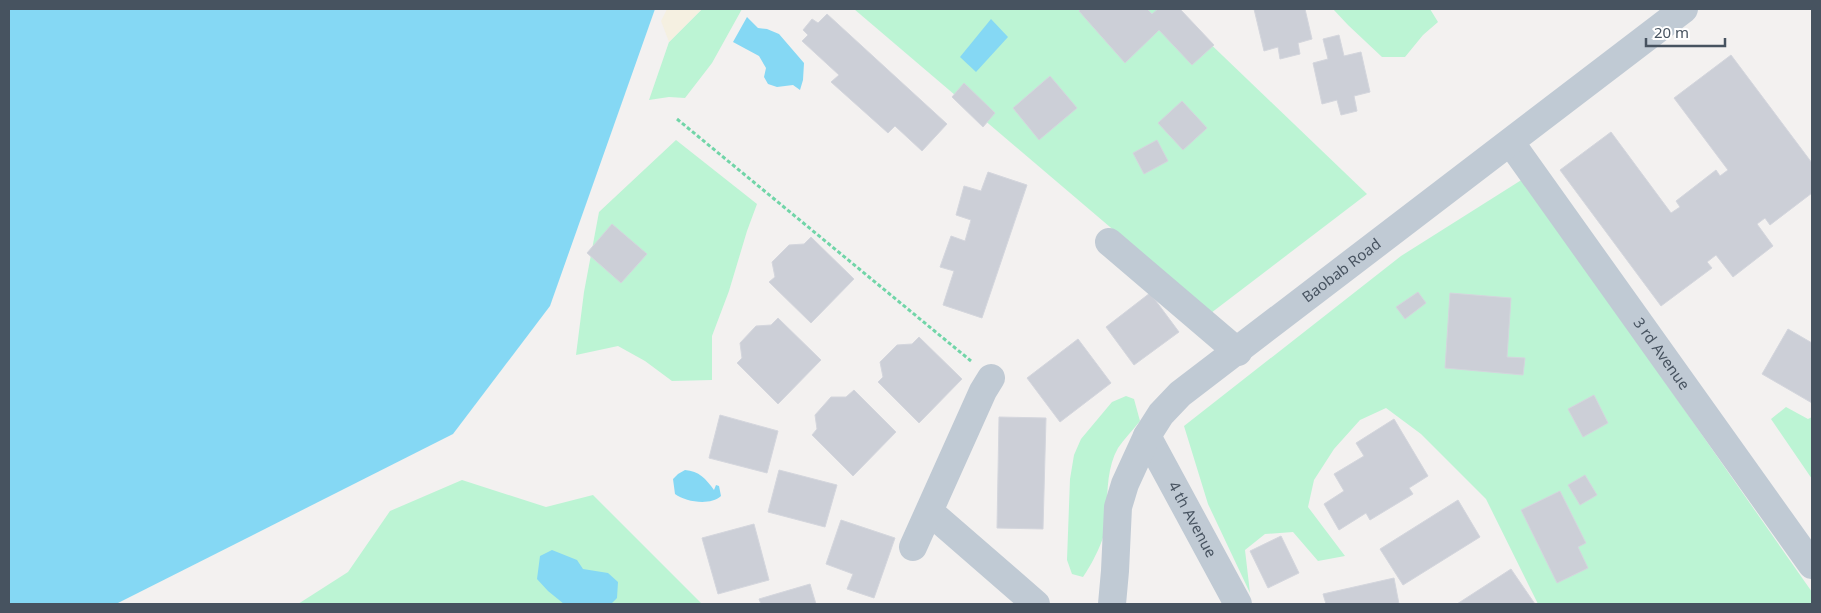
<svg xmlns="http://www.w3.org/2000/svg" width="1821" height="613" viewBox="0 0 1821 613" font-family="'Noto Sans',sans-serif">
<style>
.green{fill:#bcf4d4}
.sand{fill:#f5f0e1}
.water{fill:#85d8f4}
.building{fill:#cccfd7;stroke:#d4d6dd}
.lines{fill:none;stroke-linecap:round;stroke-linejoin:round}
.path{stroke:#71d5a8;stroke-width:3;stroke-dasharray:4 2.5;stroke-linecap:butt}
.minor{stroke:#c0cad4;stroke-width:28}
.labels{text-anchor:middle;stroke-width:4;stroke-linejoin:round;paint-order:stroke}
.street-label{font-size:15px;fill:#475360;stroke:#fff}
</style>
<rect width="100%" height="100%" fill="#f3f1f0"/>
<g class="green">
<path d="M 702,9 L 742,9 L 712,63 L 685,98 L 669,97 L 649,100 L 669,42 Z"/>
<path d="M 854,9 L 1174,9 L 1367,194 L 1211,313 Z"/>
<path d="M 1333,9 L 1430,9 L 1438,22 L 1423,35 L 1405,57 L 1382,57 L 1348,25 Z"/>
<path d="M 676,140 L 757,204 L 747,231 L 729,291 L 712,336 L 712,380 L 672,381 L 645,361 L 618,346 L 576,355 L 584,292 L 599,212 Z"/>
<path d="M 1523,179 L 1812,592 L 1812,604 L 1538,604 L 1486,499 L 1421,434 L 1386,408 L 1360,420 L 1334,449 L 1314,480 L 1308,507 L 1345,556 L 1318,561 L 1293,532 L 1265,534 L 1245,550 L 1250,593 L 1208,504 L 1184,426 L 1401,256 Z"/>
<path d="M 1126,396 L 1134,399 L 1140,421 C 1133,430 1124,439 1118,448 C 1105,471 1108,500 1106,525 C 1105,539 1091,566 1083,577 L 1072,574 L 1067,560 L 1070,479 L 1074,455 L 1081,439 L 1112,402 Z"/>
<path d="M 1786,407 L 1808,419 L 1812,417 L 1812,479 L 1771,419 Z"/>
<path d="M 462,480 L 546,507 L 593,495 L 702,604 L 298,604 L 348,572 L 390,511 Z"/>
</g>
<path class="sand" d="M 667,9 L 702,9 L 669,42 L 661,21 Z"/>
<g class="water">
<path d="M 9,9 L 655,9 L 550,306 L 453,434 L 116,604 L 9,604 Z"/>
<path d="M 747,17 L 758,28 L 767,29 L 779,34 L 804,63 L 803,80 L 800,90 L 793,85 L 777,87 L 768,84 L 764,77 L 766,68 L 759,56 L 733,42 Z"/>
<path d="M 991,19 L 1008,37 L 976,72 L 960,57 Z"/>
<path d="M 685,470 C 699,471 706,479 714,490 L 716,485 L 719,486 L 721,496 C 710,506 686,502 675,494 L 673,479 L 678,474 Z"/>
<path d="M 552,550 L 577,560 L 583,569 L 608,573 L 618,582 L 617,598 L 611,604 L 564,604 L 548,591 L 537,579 L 540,556 Z"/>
</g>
<g class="building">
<path d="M 1081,9 L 1147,9 L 1152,14 L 1158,9 L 1180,9 L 1214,45 L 1192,65 L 1159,30 L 1125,63 L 1079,11 Z"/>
<path d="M 1254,9 L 1305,9 L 1312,39 L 1298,43 L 1300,54 L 1280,59 L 1278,47 L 1264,51 Z"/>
<path d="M 827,14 L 947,124 L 922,151 L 895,126 L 888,133 L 831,82 L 839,75 L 802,41 L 808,35 L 803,30 L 812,19 L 818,23 Z"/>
<path d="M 1339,35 L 1344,56 L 1361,52 L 1370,92 L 1354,96 L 1357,111 L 1341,115 L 1337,100 L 1322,104 L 1313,63 L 1328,59 L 1323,39 Z"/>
<path d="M 1731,55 L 1812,163 L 1812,193 L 1770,225 L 1765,218 L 1757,224 L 1773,246 L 1733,277 L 1716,255 L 1707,262 L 1712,268 L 1661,306 L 1560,170 L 1611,132 L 1671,213 L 1680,207 L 1676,201 L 1716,170 L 1720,176 L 1728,170 L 1674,98 Z"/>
<path d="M 1050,76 L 1077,108 L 1039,140 L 1013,108 Z"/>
<path d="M 964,83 L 995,113 L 983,127 L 952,97 Z"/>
<path d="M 1182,101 L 1207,128 L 1183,150 L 1158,123 Z"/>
<path d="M 1157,140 L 1168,161 L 1144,174 L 1133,153 Z"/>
<path d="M 988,172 L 1027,185 L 982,318 L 943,305 L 954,271 L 940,267 L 951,236 L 965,241 L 971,220 L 956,215 L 964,186 L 981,191 Z"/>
<path d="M 612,224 L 647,254 L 621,283 L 587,253 Z"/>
<path d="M 811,237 L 854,279 L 811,323 L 769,282 L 775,277 L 772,262 L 789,245 L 804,244 Z"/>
<path d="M 1418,292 L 1426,303 L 1405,319 L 1396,307 Z"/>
<path d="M 1150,293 L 1179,332 L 1134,365 L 1106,327 Z"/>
<path d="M 1450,293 L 1511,298 L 1507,357 L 1525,358 L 1523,375 L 1445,368 Z"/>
<path d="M 778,318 L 821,360 L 778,404 L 737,363 L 742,358 L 740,343 L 756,326 L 771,325 Z"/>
<path d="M 1788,329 L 1812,343 L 1812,403 L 1762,374 Z"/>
<path d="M 919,337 L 962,379 L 919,423 L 878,382 L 883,377 L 880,362 L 897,345 L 912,344 Z"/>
<path d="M 1078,339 L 1111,383 L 1060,422 L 1027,378 Z"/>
<path d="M 854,390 L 896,432 L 853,476 L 812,435 L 817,429 L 815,415 L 831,397 L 846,397 Z"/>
<path d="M 1594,395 L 1608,423 L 1583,437 L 1568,409 Z"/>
<path d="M 720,415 L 778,431 L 767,473 L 709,458 Z"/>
<path d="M 999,417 L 1046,418 L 1043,529 L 997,528 Z"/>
<path d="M 1394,419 L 1428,476 L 1409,488 L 1413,494 L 1370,520 L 1366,513 L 1339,530 L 1324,504 L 1344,491 L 1334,474 L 1364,456 L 1356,443 Z"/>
<path d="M 779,470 L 837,485 L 825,527 L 768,512 Z"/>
<path d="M 1585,475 L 1597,495 L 1580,505 L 1568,485 Z"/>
<path d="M 1560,491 L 1586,543 L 1578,547 L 1588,568 L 1557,583 L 1521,510 Z"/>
<path d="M 1458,500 L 1480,537 L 1403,585 L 1380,549 Z"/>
<path d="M 841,520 L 895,538 L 874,598 L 847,589 L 853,574 L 826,564 Z"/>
<path d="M 754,524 L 769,580 L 718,594 L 702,538 Z"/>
<path d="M 1281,536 L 1299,573 L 1268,588 L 1250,551 Z"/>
<path d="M 1511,569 L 1535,604 L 1457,604 Z"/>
<path d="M 1394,578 L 1399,604 L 1326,604 L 1323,594 Z"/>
<path d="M 810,584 L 816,604 L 761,604 L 759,599 Z"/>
</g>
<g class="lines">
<path class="path" d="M 677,119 L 971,361"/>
<g class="minor">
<path id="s1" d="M 1511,143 L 1812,565"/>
<path d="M 1109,242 L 1238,352"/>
<path id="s2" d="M 1147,436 L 1238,604"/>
<path d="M 930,512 L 1036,604"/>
<path d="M 913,547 L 983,391 L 991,378"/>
<path id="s3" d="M 1112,604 L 1115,571 L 1118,507 L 1125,484 L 1147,436 L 1161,414 L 1180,394 L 1684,9"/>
</g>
</g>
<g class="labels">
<g class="street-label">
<text dy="5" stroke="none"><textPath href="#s3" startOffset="431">Baobab Road</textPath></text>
<text dy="5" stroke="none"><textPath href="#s1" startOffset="259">3 rd Avenue</textPath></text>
<text dy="5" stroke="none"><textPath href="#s2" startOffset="95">4 th Avenue</textPath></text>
</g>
</g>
<rect width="1821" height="613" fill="none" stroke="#475360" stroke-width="20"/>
<path d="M1646 38v8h79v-8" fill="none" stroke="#475360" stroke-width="2.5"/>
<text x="1654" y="38" font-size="15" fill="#475360" stroke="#ffffff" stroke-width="4" paint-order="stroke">20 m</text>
</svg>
